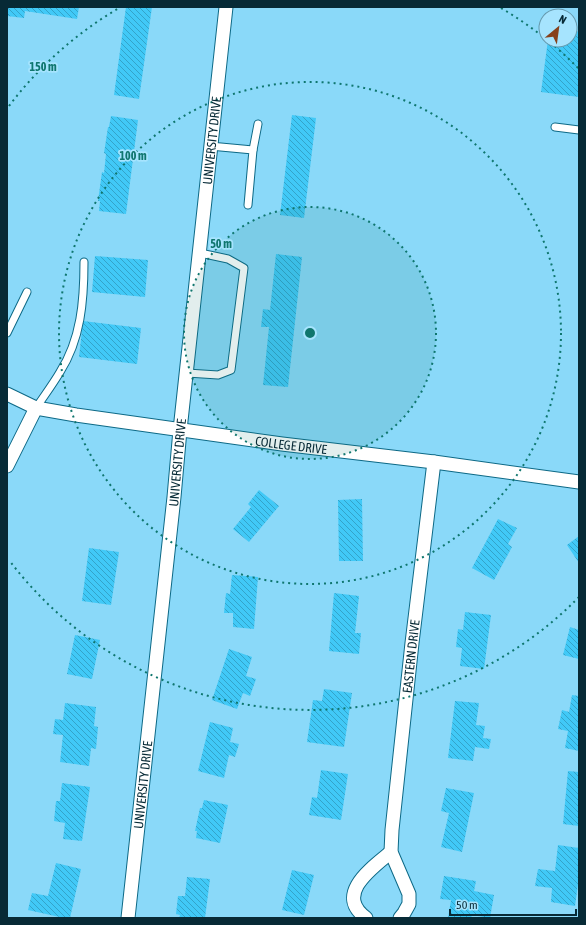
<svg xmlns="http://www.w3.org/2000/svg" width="586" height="925" viewBox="0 0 586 925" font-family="'Asap Condensed',sans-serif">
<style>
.building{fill:url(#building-back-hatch)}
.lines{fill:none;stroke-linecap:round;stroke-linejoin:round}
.service-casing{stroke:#0d6986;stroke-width:9}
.minor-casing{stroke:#0d6986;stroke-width:15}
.service{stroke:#fff;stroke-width:7}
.minor{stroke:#fff;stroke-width:13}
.ring{fill:none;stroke:#0f766e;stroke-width:2;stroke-dasharray:2 4}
.labels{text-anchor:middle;stroke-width:3.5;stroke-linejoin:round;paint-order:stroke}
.street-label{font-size:13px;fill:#072a36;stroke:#a6e4fe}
.centre{fill:#0f766e;stroke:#a6e4fe;stroke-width:2}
.ring-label{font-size:12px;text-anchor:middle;font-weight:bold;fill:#0f766e;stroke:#a6e4fe;stroke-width:3.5;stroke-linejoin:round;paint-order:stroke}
</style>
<defs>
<pattern id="building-back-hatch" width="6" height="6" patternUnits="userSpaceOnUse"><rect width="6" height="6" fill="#41c9f7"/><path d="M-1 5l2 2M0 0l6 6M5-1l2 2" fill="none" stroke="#34a3c9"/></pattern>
</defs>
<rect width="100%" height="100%" fill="#8ad9f9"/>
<g class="building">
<path d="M 7,7 L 79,7 L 77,19 L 25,11 L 24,18 L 7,16 Z"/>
<path d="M 126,7 L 152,7 L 139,99 L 114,95 Z"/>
<path d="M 570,30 L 579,32 L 579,97 L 541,92 L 548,40 L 570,40 Z"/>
<path d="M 292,115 L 316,118 L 304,218 L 280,215 Z"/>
<path d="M 111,116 L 138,120 L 126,214 L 99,211 L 100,201 L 98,201 L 102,172 L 104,173 L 106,154 L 104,153 L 108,127 L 109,127 Z"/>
<path d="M 276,254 L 302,257 L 288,387 L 263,385 L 269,327 L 261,327 L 263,309 L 270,310 Z"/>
<path d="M 95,256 L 148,260 L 145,297 L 92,292 Z"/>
<path d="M 83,321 L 141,328 L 137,364 L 79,357 Z"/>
<path d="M 259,490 L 279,506 L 249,542 L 233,529 L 251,507 L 248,504 Z"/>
<path d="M 362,499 L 363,561 L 339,561 L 338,500 Z"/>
<path d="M 498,519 L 517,528 L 508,544 L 512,547 L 494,580 L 472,568 Z"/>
<path d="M 579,536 L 579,563 L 567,545 Z"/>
<path d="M 89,548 L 119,552 L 111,605 L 82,601 Z"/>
<path d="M 232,575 L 258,577 L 254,629 L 233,627 L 233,613 L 224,613 L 226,593 L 230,594 Z"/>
<path d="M 334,593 L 359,596 L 355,633 L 361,633 L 359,654 L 329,651 Z"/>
<path d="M 465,612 L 491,615 L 484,669 L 460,666 L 462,648 L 456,647 L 458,629 L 463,630 Z"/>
<path d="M 570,627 L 579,630 L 579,659 L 563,655 Z"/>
<path d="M 75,635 L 100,640 L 92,679 L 67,674 Z"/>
<path d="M 229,649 L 252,657 L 246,676 L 256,679 L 250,696 L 243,693 L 237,709 L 212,700 Z"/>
<path d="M 324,689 L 352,693 L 344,747 L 307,742 L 313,700 L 322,701 Z"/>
<path d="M 572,695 L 579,696 L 579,751 L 565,748 L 568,731 L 558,729 L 562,710 L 569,712 Z"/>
<path d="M 455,701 L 479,703 L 476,725 L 485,726 L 483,738 L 491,739 L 489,749 L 475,747 L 473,761 L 448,758 Z"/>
<path d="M 65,703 L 96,707 L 94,726 L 98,727 L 96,749 L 91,748 L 89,766 L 60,762 L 63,735 L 53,734 L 55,719 L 63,720 Z"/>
<path d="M 210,722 L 233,728 L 230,742 L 239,744 L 235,757 L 229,755 L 224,778 L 198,771 Z"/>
<path d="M 321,770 L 348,774 L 341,820 L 309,815 L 312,797 L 317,798 Z"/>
<path d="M 568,771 L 579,772 L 579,826 L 563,824 Z"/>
<path d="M 62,783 L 90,787 L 82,841 L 63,839 L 65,823 L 54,821 L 56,801 L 60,801 Z"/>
<path d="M 446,788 L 474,793 L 462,852 L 441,847 L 449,813 L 441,811 Z"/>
<path d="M 204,800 L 228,805 L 220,843 L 196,838 L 197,831 L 195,831 L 200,808 L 202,808 Z"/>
<path d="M 558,845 L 579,848 L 579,877 L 575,906 L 551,902 L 552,888 L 535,886 L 538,869 L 555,871 Z"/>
<path d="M 56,863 L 81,869 L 70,918 L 64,918 L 28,910 L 32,893 L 48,896 Z"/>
<path d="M 292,870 L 314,875 L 304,915 L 282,910 Z"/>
<path d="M 444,876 L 476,881 L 474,891 L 494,895 L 490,918 L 472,915 L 471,918 L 448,918 L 451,900 L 440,899 Z"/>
<path d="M 187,877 L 210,879 L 205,918 L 179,918 L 180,915 L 176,914 L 178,896 L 185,896 Z"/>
</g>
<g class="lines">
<defs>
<g id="service">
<path d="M 555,127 L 579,130"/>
<path d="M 210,146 L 253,150 L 248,205"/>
<path d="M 253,150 L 258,124"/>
<path d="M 7,333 L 27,292"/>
<path d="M 187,373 L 218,375 L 231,370 L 244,268 L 228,259 L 200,253"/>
<path d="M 36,408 C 44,396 53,384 60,372 C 81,339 84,301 84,262"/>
</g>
<g id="minor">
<path id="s1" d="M 7,394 L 36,408 L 76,415 L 282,444 L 434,462 L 579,482"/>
<path d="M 7,466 L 36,408"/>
<path id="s2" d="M 128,918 L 174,497 L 180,430 L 226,7"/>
<path d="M 366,918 C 334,894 372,868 391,852"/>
<path id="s3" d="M 400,918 L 404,913 L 409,904 L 409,894 L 391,852 L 392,830 L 412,643 L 434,462"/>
</g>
</defs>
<use href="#service" class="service-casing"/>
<use href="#minor" class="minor-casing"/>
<use href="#service" class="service"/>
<use href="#minor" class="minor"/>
</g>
<circle cx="310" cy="333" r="126" fill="#0f766e" fill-opacity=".12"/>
<g class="ring">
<circle cx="310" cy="333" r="126"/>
<circle cx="310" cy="333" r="251"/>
<path d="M579 597A377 377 0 0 1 9 560M9 106A377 377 0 0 1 119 8M501 8A377 377 0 0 1 579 69"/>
</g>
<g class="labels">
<g class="street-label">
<text dy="5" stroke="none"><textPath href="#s2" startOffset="782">UNIVERSITY DRIVE</textPath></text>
<text dy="5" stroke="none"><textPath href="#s1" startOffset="290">COLLEGE DRIVE</textPath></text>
<text dy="5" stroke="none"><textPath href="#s2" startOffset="458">UNIVERSITY DRIVE</textPath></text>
<text dy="5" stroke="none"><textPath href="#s3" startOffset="269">EASTERN DRIVE</textPath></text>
<text dy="5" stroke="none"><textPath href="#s2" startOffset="134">UNIVERSITY DRIVE</textPath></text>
</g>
</g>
<circle cx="310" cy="333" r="6" class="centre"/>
<g class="ring-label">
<text x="43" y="71">150 m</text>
<text x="133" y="160">100 m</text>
<text x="221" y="248">50 m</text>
</g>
<rect width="586" height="925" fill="none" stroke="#072a36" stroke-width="16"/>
<g transform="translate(558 28) rotate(29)"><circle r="19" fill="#a6e4fe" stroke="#669aae"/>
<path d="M0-3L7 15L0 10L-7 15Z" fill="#87411c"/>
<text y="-6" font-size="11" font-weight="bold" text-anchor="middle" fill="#072a36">N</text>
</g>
<path d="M450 909v6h126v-6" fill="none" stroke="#072a36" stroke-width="2"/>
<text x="456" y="909" font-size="12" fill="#072a36" stroke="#a6e4fe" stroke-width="3" paint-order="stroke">50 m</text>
</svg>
